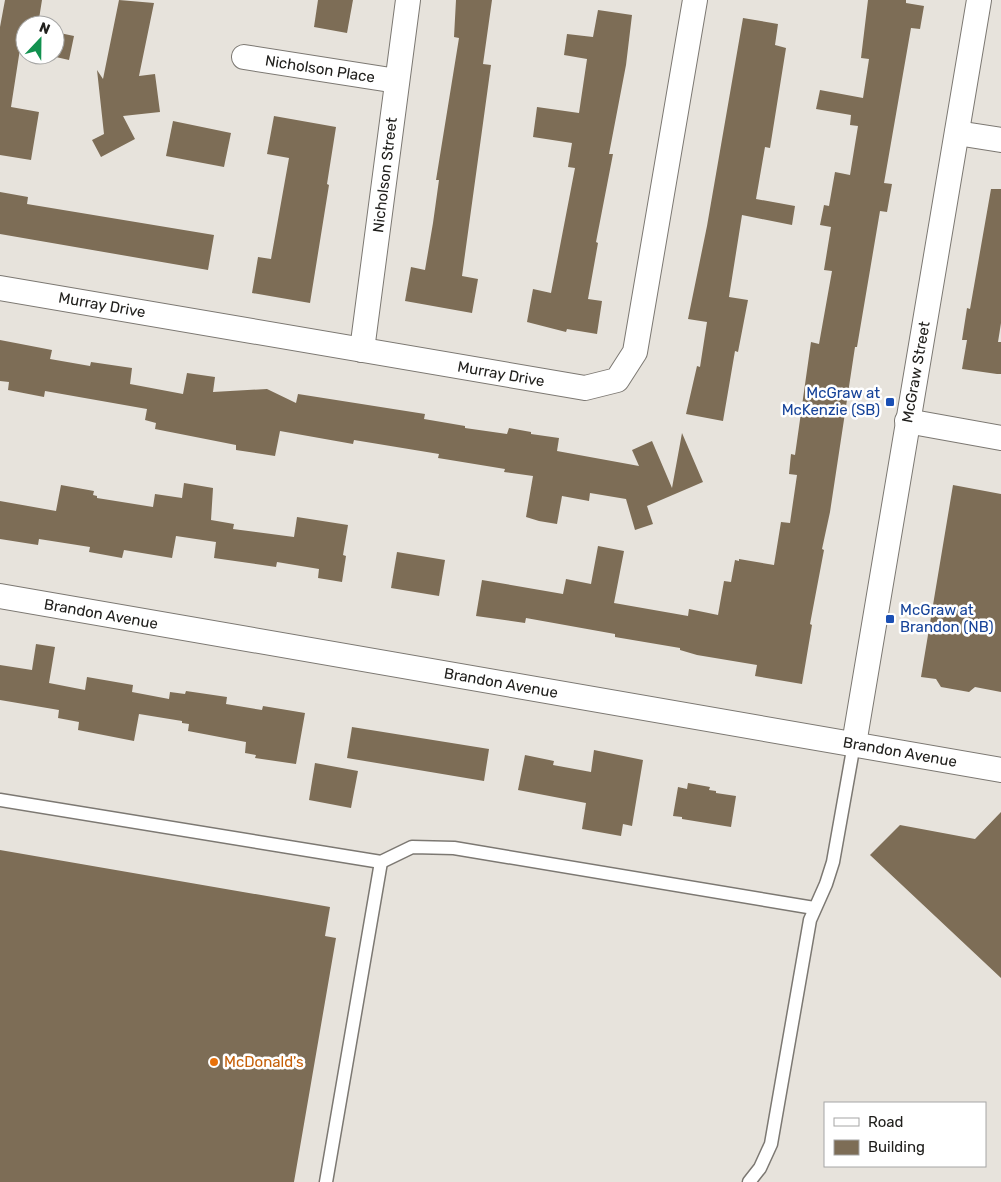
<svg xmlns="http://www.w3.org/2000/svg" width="1001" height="1182" viewBox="0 0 1001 1182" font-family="Rubik,sans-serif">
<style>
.building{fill:#7d6d56}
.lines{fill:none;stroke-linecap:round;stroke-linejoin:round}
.lane-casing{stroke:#7c7872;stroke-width:15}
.street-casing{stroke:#7c7872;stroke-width:26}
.lane{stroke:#fff;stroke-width:12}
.street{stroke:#fff;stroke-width:24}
.transit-dot{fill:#1a4fb4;stroke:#fff;stroke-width:2}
.food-dot{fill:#e8710a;stroke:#fff;stroke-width:2}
.labels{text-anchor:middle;stroke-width:5;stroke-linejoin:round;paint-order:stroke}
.street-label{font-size:15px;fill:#21201d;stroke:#fff}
.transit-label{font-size:15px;fill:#164399;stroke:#fff;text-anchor:end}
.food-label{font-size:15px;fill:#c56008;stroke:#fff;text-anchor:start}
</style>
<rect width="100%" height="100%" fill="#e7e3dc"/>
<g class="building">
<path d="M 5,0 L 42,0 L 38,25 L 25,25 L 25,50 L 20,49 L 11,107 L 39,112 L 31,160 L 0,155 L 0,27 Z"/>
<path d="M 119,0 L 154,3 L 139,76 L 155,74 L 160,112 L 123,116 L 135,139 L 101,157 L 92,140 L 104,134 L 97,70 L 103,79 Z"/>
<path d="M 318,0 L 353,0 L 347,33 L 314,27 Z"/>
<path d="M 456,0 L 492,0 L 483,64 L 491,65 L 462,276 L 478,279 L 472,313 L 405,301 L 411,267 L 425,270 L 433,223 L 439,180 L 436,180 L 459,38 L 454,37 Z"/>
<path d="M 868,0 L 906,0 L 906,3 L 924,6 L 920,29 L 911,28 L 884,183 L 892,184 L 887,212 L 880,211 L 857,347 L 855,347 L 830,512 L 822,549 L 824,550 L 810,624 L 812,625 L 802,684 L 755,676 L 757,665 L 697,655 L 680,650 L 680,648 L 615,637 L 615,634 L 526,618 L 525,623 L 476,616 L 482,580 L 563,594 L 566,579 L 591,584 L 598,546 L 624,551 L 614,603 L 688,616 L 689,609 L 718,615 L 724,581 L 731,582 L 735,560 L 739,561 L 739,559 L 774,565 L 781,522 L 790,523 L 797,475 L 789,474 L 791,454 L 795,455 L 811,342 L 819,344 L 832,271 L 824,270 L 831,227 L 820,225 L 824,205 L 829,206 L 835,172 L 850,175 L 858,126 L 850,125 L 851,115 L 816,109 L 820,90 L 863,98 L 869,59 L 861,58 Z"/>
<path d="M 598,10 L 632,15 L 626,65 L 609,154 L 613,154 L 596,242 L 598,243 L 588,299 L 602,301 L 597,334 L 567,329 L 566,332 L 527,322 L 533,289 L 551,293 L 575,168 L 568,167 L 572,143 L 533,137 L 537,107 L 579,113 L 587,59 L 564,55 L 567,34 L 593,37 Z"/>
<path d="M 743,18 L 778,24 L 775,45 L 786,48 L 770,148 L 765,147 L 756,199 L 795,206 L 792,225 L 742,215 L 729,297 L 748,300 L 738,352 L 735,351 L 723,421 L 686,414 L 697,366 L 700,367 L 707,322 L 688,319 L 707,226 Z"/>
<path d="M 55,32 L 74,36 L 69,60 L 47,55 L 55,55 Z"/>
<path d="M 274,116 L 336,127 L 327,184 L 329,185 L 310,303 L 252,293 L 258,257 L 271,259 L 289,158 L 267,154 Z"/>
<path d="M 173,121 L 231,133 L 224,167 L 166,156 Z"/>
<path d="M 991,189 L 1001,189 L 1001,323 L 998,342 L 1001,342 L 1001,374 L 997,374 L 962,369 L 967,340 L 962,340 L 967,308 L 970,309 Z"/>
<path d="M 0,192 L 28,197 L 27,204 L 214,235 L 208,270 L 0,234 Z"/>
<path d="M 0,340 L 52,350 L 50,359 L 90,366 L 91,362 L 132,368 L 130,384 L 183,394 L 187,373 L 215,377 L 213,392 L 267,389 L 296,403 L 298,394 L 425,414 L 424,419 L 465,426 L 465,428 L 507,434 L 509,428 L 531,432 L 531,434 L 559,438 L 557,451 L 639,466 L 632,450 L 652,441 L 672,488 L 682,433 L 703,482 L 647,506 L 653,524 L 635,530 L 626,499 L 590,493 L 589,501 L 562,496 L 557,524 L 539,521 L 526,517 L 533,476 L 504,472 L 505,469 L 438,458 L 439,454 L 354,440 L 353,444 L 280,431 L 275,456 L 236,450 L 236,445 L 155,429 L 156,423 L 145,420 L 147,409 L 45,391 L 44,397 L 8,390 L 9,382 L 0,381 Z"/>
<path d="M 184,483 L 213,488 L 211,520 L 234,524 L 233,529 L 294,537 L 297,517 L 348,525 L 343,555 L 346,556 L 342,582 L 318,578 L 319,569 L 277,562 L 276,567 L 214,558 L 216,542 L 176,536 L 172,558 L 124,550 L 122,558 L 89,552 L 90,547 L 39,539 L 38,545 L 0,539 L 0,501 L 56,511 L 61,485 L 94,491 L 93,495 L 97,496 L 97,498 L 153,507 L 155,494 L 182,498 Z"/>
<path d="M 953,485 L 1001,494 L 1001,692 L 975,687 L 969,692 L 941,687 L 936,679 L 921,677 Z"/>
<path d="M 397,552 L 445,560 L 439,596 L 391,588 Z"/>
<path d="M 36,644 L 55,647 L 49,683 L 85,690 L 87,677 L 133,685 L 132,692 L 169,699 L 170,692 L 185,694 L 186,691 L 227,697 L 226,704 L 262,710 L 263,706 L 305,713 L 296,764 L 255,758 L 256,755 L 245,753 L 246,742 L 188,731 L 189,724 L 182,723 L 182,721 L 139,714 L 134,741 L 78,730 L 79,722 L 58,718 L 59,710 L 0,700 L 0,665 L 32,670 Z"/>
<path d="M 352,727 L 489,749 L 484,781 L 347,758 Z"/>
<path d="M 594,750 L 643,760 L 632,826 L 623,824 L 621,836 L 582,829 L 586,803 L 518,790 L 525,755 L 554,761 L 553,765 L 591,772 Z"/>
<path d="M 315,763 L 358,771 L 351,808 L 309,800 Z"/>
<path d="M 688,783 L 710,787 L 709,790 L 716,791 L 716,793 L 736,796 L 731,827 L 682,819 L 682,817 L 673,816 L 678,787 L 687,789 Z"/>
<path d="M 1001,812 L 1001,978 L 870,855 L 900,825 L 975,839 Z"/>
<path d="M 0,850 L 330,907 L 325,936 L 336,938 L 294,1182 L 0,1182 Z"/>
</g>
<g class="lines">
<defs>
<g id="lane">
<path d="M 0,800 L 381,862 L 412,847 L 454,848 L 814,908"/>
<path d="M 326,1182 L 381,862"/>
<path d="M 749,1182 L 760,1168 L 771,1144 L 810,920 L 826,884 L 833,862 L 854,744"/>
</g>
<g id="street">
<path d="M 244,57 L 397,81"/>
<path d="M 957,133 L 1001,140"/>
<path d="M 0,288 L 585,388 L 617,380 L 635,352 L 695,0"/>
<path d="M 362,350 L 408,0"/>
<path d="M 907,421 L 1001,438"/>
<path d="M 0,596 L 1001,770"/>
<path d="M 854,744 L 979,0"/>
</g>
</defs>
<use href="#lane" class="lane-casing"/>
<use href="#street" class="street-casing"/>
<use href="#lane" class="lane"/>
<use href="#street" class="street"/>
</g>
<g class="transit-dot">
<rect x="885" y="397" width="10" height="10" rx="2.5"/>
<rect x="885" y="614" width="10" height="10" rx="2.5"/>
</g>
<circle class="food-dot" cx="214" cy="1062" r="5"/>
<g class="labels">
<g class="street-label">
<text transform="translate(320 69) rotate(9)" y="5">Nicholson Place</text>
<text transform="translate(385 175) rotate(-83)" y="5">Nicholson Street</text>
<text transform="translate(102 305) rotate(10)" y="5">Murray Drive</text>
<text transform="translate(916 372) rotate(-80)" y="5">McGraw Street</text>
<text transform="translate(501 374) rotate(10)" y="5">Murray Drive</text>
<text transform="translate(101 614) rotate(10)" y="5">Brandon Avenue</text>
<text transform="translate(501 683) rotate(10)" y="5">Brandon Avenue</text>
<text transform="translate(900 752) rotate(10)" y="5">Brandon Avenue</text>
</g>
<g class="transit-label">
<text x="880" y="398">McGraw at<tspan x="880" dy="17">McKenzie (SB)</tspan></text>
<text x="900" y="615" text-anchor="start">McGraw at<tspan x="900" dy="17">Brandon (NB)</tspan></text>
</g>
<g class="food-label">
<text x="224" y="1067">McDonald's</text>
</g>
</g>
<rect x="824" y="1102" width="162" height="65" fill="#ffffff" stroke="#a6a6a5"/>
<rect x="834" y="1118" width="25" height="8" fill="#ffffff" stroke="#a6a6a5"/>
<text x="868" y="1127" font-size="15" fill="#21201d">Road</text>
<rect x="834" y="1140" width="25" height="15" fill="#7d6d56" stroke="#a6a6a5"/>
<text x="868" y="1152" font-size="15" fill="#21201d">Building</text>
<g transform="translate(40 40) rotate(22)"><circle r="24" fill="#ffffff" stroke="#a6a6a5"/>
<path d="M0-4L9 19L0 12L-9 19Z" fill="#11914f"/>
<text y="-8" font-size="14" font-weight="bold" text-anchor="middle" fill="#21201d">N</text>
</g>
</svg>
